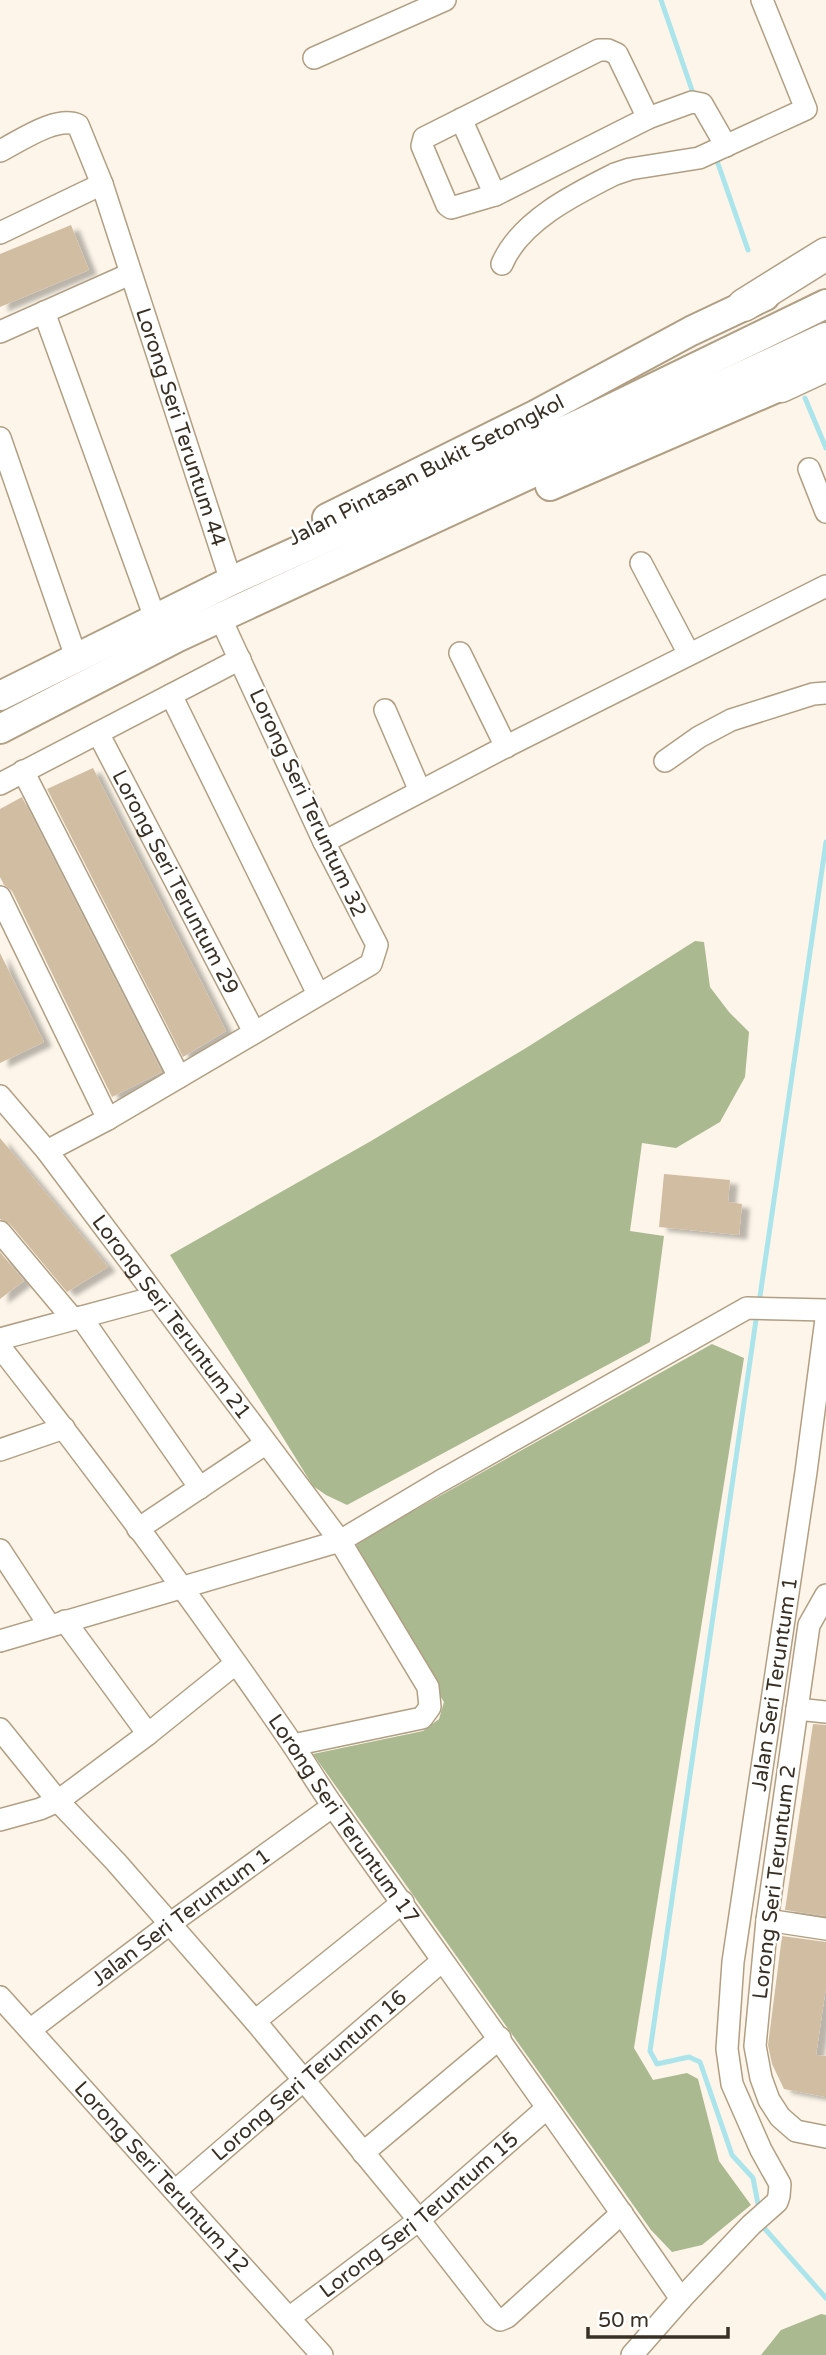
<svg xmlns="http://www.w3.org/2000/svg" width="826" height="2355" viewBox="0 0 826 2355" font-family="'Varela Round',sans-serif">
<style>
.forest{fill:#aab98f}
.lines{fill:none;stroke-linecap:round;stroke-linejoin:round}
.stream{stroke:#abe5eb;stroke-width:5}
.building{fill:#d1bea2;filter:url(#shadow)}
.minor-casing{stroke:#b19f83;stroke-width:24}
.major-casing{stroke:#b19f83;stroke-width:32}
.highway-casing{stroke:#b19f83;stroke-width:35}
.minor{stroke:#fff;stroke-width:21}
.major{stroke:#fff;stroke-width:28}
.highway{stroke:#fff;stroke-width:32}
.labels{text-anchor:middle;stroke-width:5;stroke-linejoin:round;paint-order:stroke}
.street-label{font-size:21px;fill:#383025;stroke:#fff}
</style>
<defs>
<filter id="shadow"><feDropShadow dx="8" dy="4.5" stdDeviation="2" flood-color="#0004"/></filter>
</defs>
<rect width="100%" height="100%" fill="#fdf5e9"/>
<g class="forest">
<path d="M 695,941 L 704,942 L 710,987 L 729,1012 L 749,1032 L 745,1077 L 720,1122 L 676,1148 L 642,1143 L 630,1231 L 664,1236 L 650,1342 L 347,1505 L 326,1495 L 313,1486 L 170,1255 L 371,1141 L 526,1048 Z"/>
<path d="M 712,1344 L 744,1358 L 634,2048 L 653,2080 L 687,2073 L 698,2079 L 719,2161 L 751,2205 L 702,2245 L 672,2252 L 651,2230 L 313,1754 L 423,1731 L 439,1719 L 444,1702 L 352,1555 L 359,1541 Z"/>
<path d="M 821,2314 L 826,2315 L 826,2355 L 761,2355 L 781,2330 Z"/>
</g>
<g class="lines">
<g class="stream">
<path d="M 661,0 L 694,96"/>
<path d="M 715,155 L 748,250"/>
<path d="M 805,398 L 826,448"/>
<path d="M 759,1303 L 826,842"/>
<path d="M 757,1313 L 650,2051 L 657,2064 L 689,2057 L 700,2062 L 732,2155 L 753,2178 L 759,2209"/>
<path d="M 763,2222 L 765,2229 L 826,2298"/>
</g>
</g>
<g class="building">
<path d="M 71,225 L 89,270 L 0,307 L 0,254 Z"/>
<path d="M 93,768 L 226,1031 L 183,1057 L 47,789 Z"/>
<path d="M 22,797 L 162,1072 L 112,1097 L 12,891 L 4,885 L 0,877 L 0,809 Z"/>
<path d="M 0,953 L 44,1042 L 0,1063 Z"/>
<path d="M 0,1138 L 108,1267 L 67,1292 L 10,1224 L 0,1219 Z"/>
<path d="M 664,1174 L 730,1180 L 728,1202 L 742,1204 L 739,1235 L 659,1227 Z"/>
<path d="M 0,1252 L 24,1281 L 0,1299 Z"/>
<path d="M 813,1724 L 826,1725 L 826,1916 L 785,1910 Z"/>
<path d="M 782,1936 L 826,1942 L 826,1987 L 816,2055 L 826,2056 L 826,2097 L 784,2089 L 772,2064 L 768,2045 Z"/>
</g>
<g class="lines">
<defs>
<g id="minor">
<path d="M 314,58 L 445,0"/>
<path d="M 461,119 L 495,195 L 451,208 L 447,205 L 422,146 L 424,138 L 599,50 L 608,50 L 617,54 L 648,118"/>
<path id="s1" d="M 0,151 C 20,141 57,115 78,125 L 102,184 L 231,581"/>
<path d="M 495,195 L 648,118 L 692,102 L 702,104 L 726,146"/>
<path d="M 0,233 L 102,184"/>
<path d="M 502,264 C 520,221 575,194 615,174 L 630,169 L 699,158 L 806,109 L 762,0"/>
<path d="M 44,312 L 155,618"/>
<path d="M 0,332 L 130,274"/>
<path d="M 0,438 L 76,657"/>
<path d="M 809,469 L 826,512"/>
<path d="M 641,563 L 689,654"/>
<path d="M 460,653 L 506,747"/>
<path d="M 171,695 L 318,994"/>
<path d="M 385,710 L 420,791"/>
<path id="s2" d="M 98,733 L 254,1032"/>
<path d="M 665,761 L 699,737 L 731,720 L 813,694 L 826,693"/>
<path d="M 23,771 L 179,1077"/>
<path d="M 0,784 L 240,659"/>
<path d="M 324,842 L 507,746 L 826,586"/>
<path d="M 0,897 L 108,1119"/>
<path id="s3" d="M 0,1096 L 47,1151 L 340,1541 L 428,1687 L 430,1707 L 422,1718 L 293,1745"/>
<path d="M 47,1151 L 108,1119 L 371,964 L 377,945 L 324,842 L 225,628"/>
<path d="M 0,1232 L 73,1319"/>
<path d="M 81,1317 L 200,1488"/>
<path d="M 0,1339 L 156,1297"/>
<path id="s4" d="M 0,1347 C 102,1476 200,1609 293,1745 C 307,1766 320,1788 335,1809 C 450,1972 568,2134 681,2299"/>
<path d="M 0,1450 L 64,1428"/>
<path d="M 138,1529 L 265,1444"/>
<path d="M 0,1550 L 49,1625"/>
<path d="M 826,1595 L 809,1625 L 767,1920 L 755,2046 L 761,2078 L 769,2100 L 780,2117 L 796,2131 L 826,2137"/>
<path d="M 65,1621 L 148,1734"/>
<path d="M 0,1641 L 340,1541 L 439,1482 L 747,1308 L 826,1310"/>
<path d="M 797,1709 L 826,1712"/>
<path d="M 0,1729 L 58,1801 L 116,1862 L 255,2021 L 419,2220 L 493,2315 L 500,2320 L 507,2317 L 622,2213"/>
<path d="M 0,1820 L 40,1809 L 58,1801 L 148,1734 L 235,1664"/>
<path d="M 767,1920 L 826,1929"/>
<path id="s5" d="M 0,1997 L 322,2355"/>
<path d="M 255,2021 L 403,1902"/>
<path id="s6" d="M 31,2029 L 171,1923 L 333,1806"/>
<path d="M 363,2153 L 500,2038"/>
<path id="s7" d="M 175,2191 L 442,1961"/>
<path id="s8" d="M 289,2318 L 419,2220 L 547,2108"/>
<path id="s9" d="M 632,2355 L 681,2299 L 751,2225 L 777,2202 L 779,2196 L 780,2184 L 761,2150 L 732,2084 L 727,2049 L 733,1962 L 806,1472 L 826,1319"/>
</g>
<g id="major">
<path d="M 550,486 L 781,386 L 800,373"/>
<path d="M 327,518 L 535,415 L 691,331 L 765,296"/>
<path d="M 0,696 L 231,581 L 579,424 L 826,304"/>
<path d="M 0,729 L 176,638 L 826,337"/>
</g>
<g id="highway">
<path d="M 744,305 L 826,254"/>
<path d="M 781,386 L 826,365"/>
</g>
</defs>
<use href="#minor" class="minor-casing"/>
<use href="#major" class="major-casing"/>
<use href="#highway" class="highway-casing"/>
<use href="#minor" class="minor"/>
<use href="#major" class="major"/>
<use href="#highway" class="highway"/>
</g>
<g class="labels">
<g class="street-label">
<text dy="7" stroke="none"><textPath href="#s1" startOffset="404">Lorong Seri Teruntum 44</textPath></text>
<text transform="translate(426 470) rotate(-27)" y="7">Jalan Pintasan Bukit Setongkol</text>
<text transform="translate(308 803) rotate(65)" y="7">Lorong Seri Teruntum 32</text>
<text dy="7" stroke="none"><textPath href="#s2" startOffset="168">Lorong Seri Teruntum 29</textPath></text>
<text dy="7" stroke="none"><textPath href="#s3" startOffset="280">Lorong Seri Teruntum 21</textPath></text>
<text dy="7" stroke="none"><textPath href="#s9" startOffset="744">Jalan Seri Teruntum 1</textPath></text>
<text dy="7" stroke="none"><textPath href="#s4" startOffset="584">Lorong Seri Teruntum 17</textPath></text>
<text transform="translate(774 1882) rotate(-83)" y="7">Lorong Seri Teruntum 2</text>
<text dy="7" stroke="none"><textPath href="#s6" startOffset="187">Jalan Seri Teruntum 1</textPath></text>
<text dy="7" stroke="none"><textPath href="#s7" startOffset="177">Lorong Seri Teruntum 16</textPath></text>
<text dy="7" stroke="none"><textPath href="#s5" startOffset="242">Lorong Seri Teruntum 12</textPath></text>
<text dy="7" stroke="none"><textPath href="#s8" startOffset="166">Lorong Seri Teruntum 15</textPath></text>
</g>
</g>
<path d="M588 2327v10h140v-10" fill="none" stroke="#383025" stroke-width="3.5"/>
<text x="598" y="2327" font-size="21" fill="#383025" stroke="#ffffff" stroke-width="5" paint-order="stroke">50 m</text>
</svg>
